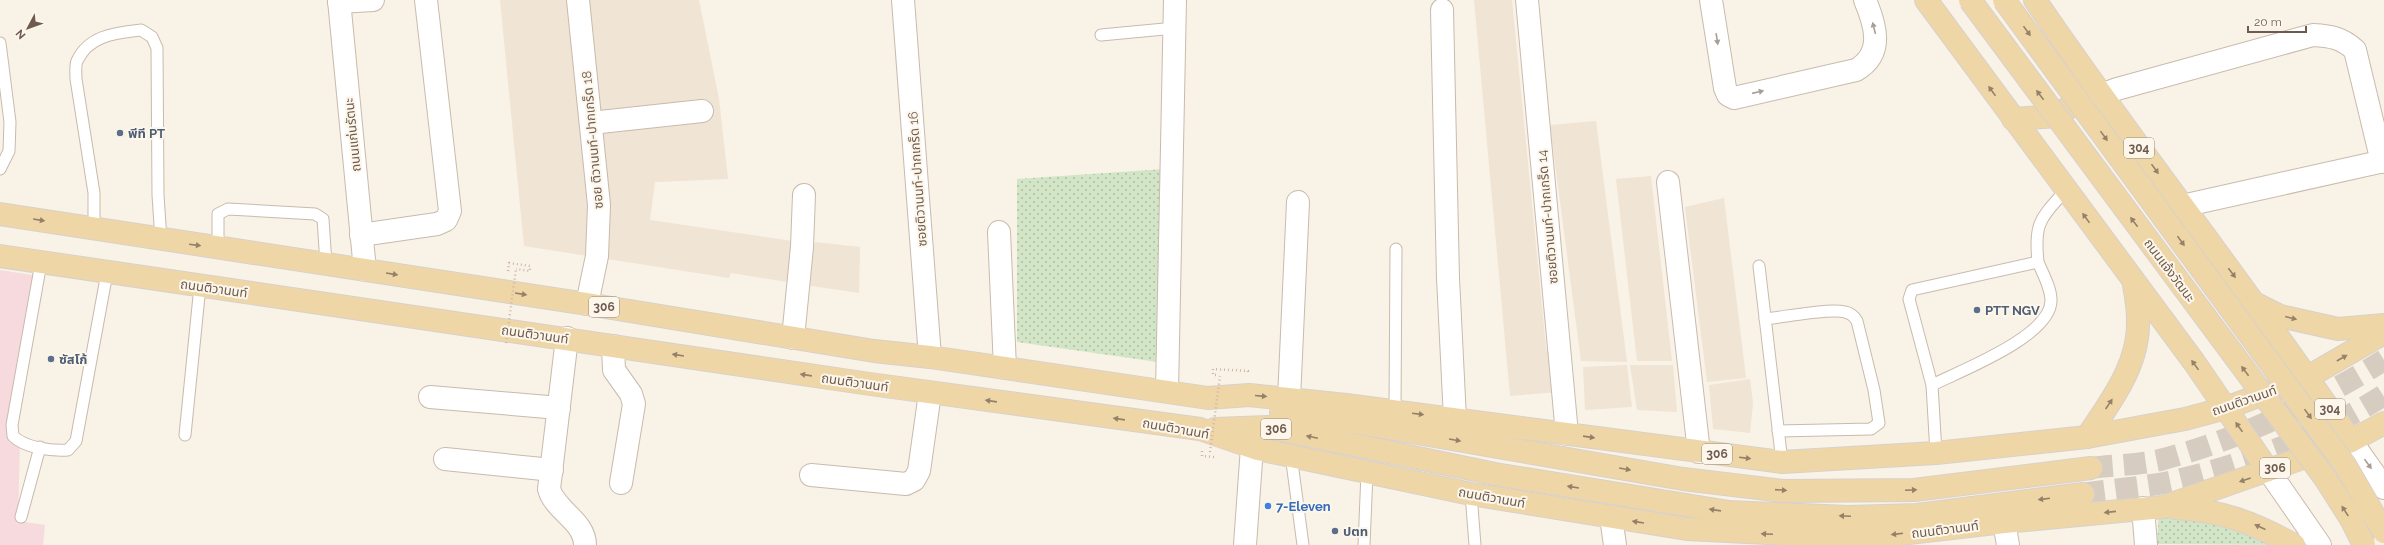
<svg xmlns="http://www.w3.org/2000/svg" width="2384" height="545" viewBox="0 0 2384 545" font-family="Raleway,'Noto Sans Thai',sans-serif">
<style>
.residential{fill:#f0e4d5}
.medical{fill:#f6dadd}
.park{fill:url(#park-dots)}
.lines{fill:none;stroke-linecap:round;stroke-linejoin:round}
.primary-tunnel{stroke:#d6ccc0;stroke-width:22;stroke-dasharray:22 11;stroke-linecap:butt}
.service-casing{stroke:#c9baad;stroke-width:13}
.minor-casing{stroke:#c9baad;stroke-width:24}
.tertiary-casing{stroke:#c9baad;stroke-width:24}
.secondary-casing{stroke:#cbbbac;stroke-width:24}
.primary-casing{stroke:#d7d1cd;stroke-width:24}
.path{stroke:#cfb6a5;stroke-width:2.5;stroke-dasharray:1 3;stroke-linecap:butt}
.service{stroke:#fff;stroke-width:11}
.minor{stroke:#fff;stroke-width:22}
.tertiary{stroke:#fff;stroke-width:22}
.secondary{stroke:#fff;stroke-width:22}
.primary{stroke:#efd6a7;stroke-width:22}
.primary-bridge-casing{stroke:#d7d1cd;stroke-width:24;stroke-linecap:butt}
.path-bridge{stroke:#cfb6a5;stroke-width:2.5;stroke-dasharray:1 3;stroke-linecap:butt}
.primary-bridge{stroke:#efd6a7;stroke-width:22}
.oneway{fill:#a99d95}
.oneway2{fill:#958069}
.service-dot{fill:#5c6f8a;stroke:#fcf6eb;stroke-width:1.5}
.shop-dot{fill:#3f7fe0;stroke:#fcf6eb;stroke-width:1.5}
.labels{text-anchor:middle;stroke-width:4;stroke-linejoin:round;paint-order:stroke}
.shield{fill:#fcf6eb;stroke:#998a7d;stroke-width:1}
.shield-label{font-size:12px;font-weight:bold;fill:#6f5b4e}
.service-label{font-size:13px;font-weight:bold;fill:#4e5e75;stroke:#fcf6eb;text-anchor:start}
.street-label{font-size:13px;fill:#6f5b4e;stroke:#fcf6eb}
.shop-label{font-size:13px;font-weight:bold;fill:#366cbe;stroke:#fcf6eb;text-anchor:start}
</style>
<defs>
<pattern id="park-dots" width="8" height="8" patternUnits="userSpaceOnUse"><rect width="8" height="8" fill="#d2e5c6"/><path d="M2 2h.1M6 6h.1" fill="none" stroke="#afbda3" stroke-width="1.8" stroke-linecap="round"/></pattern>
</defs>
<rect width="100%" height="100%" fill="#f9f2e6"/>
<g class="residential">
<path d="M 500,0 L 699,0 L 719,99 L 728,179 L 655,182 L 650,220 L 792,241 L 788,282 L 731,273 L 729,278 L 524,246 Z"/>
<path d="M 1474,0 L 1512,0 L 1546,347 L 1559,392 L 1510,396 Z"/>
<path d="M 1596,121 L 1627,362 L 1581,361 L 1550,125 Z"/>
<path d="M 1651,176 L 1672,361 L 1637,361 L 1616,179 Z"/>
<path d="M 1724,198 L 1746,378 L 1707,382 L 1685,207 Z"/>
<path d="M 815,242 L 860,247 L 859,293 L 805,285 Z"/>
<path d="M 1627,365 L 1632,407 L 1585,410 L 1583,367 Z"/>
<path d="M 1630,365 L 1673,365 L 1677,412 L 1637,410 Z"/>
<path d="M 1750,379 L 1753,403 L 1750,433 L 1713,429 L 1709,385 Z"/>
</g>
<path class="medical" d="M 0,270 L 38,276 L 12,425 L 20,442 L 18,521 L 45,525 L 43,545 L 0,545 Z"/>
<g class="park">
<path d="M 1165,169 L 1165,363 L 1017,342 L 1017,179 Z"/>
<path d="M 2159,509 L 2220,519 L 2276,545 L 2157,544 Z"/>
</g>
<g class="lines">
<g class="primary-tunnel">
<path d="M 2091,468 C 2113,465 2138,465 2160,460 C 2240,439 2314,404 2384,360"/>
<path d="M 2083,494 C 2115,489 2150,487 2182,479 C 2252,462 2323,434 2384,395"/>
</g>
<defs>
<g id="service">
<path d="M 1101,35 L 1175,28"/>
<path d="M 0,43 L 10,122 L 9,151 L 0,169"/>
<path d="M 94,229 L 94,193 L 76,79 C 76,74 75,65 77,61 C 89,35 116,33 141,30 L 152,37 L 157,48 L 158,195 L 161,240"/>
<path d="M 218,248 L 218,214 L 228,209 L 315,214 L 323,219 L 326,264"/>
<path d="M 41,263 L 12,425 L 13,436 C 25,448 51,451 68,450 L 76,441 L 107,273"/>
<path d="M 1759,266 L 1782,462"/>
<path d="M 1765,319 C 1784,317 1829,308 1845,312 C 1851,313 1854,316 1857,321 L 1874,390 L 1879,423 L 1871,429 L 1778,431"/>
<path d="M 1932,385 C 1960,371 2052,336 2051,300 C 2051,288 2043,274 2038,262"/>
<path d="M 1395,411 L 1396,249"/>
<path d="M 185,435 L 200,286"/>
<path d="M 1936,453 L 1932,385 L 1909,299 L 1912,290 L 2038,262 C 2034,223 2040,219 2065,191"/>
<path d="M 1291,455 L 1303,545"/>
<path d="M 1471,494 L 1475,545"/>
<path d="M 21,517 L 40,447"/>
<path d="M 1364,545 L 1367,473"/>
</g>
<g id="minor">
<path d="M 339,0 L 365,270"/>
<path d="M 578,0 L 599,205 L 597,256 L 587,304"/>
<path d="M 903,0 L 930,357"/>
<path d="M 1527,0 L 1567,434"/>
<path d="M 1711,0 L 1725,88 L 1728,95 L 1734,98 L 1856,70 C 1884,54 1876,26 1865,0"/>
<path d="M 339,2 L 373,0"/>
<path d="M 1442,10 L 1448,278 L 1455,419"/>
<path d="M 2101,95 L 2117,89 L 2313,35 C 2331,36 2342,38 2355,50 L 2382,162"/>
<path d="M 591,123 L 702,111"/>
<path d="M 1668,182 L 1699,452"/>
<path d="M 2182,206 L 2384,161"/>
<path d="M 999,232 L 1005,368"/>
<path d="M 361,235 L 437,224 L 446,220 L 450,211 L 426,0"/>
<path d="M 567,338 L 549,489 C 555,511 585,521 585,545"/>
<path d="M 793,338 L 802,247 L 804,195"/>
<path d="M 613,346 L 614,370 L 631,394 L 634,404 L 621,483"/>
<path d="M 1167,391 L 1175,0"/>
<path d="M 430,397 L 559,408"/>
<path d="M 1289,399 L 1298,202"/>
<path d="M 445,459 L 552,470"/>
<path d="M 811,475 L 906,484 L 914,480 L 919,471 L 930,393"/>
<path d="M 2143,508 L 2146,545"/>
<path d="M 2004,522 L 2008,545"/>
<path d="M 1245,545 L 1252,447"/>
</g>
<path id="tertiary" d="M 1611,517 L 1615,545"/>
<g id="secondary">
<path d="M 2351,441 L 2384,488"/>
<path d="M 2268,470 L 2320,545"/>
</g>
<g id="primary">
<path d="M 1926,0 L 2194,362 L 2268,470"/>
<path d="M 2035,0 C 2137,150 2250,291 2351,441"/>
<path d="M 2013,119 L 2059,116 C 2069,107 2083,96 2081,81"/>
<path d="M 0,214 L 587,304 L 874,351 L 930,357 L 1208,398 L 1249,395 L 1346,405 L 1782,462 L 1936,453 L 2087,437 L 2185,419 L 2226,408 L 2308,377 L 2384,333"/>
<path d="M 0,256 L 870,384 L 1200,429 L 1258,449 L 1471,494 L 1687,529 L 1866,538 L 2004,522 L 2163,507 L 2351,441 L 2384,423"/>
<path d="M 2256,304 L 2280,316 L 2338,329 L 2384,325"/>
<path d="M 1281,413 L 1348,421 L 1683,479 L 1783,491 L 1914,490 L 2091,468"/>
<path d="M 1215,429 L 1268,427 L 1495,474 L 1729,512 L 1848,517 L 1917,515 L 2083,494"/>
<path d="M 2087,437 C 2111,401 2140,364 2138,319 C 2138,308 2136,296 2134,285"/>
<path d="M 2175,508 C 2221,510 2254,523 2294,545"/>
</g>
</defs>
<use href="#service" class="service-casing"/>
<use href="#minor" class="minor-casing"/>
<use href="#tertiary" class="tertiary-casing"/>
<use href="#secondary" class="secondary-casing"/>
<use href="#primary" class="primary-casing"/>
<g class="path">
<path d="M 508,271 L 509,263 L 530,266 L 530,271 L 516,269"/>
<path d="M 1216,375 L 1213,375 L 1213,369 L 1248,371 L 1248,374"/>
<path d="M 1202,451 L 1202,456 L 1214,457"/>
</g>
<use href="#service" class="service"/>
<use href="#minor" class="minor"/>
<use href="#tertiary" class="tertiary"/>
<use href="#secondary" class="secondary"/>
<use href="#primary" class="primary"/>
<defs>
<g id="primary-bridge">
<path d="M 1970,0 L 2325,478 L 2351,519 L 2364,545"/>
<path d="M 2004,0 L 2345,465 L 2384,532"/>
</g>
</defs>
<use href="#primary-bridge" class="primary-bridge-casing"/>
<g class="path-bridge">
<path d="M 506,343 L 516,269"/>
<path d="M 1210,452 L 1220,376"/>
</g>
<use href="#primary-bridge" class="primary-bridge"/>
</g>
<defs><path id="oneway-solid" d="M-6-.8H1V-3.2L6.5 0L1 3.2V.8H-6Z"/></defs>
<g class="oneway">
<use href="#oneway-solid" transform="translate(1874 28) rotate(-104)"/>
<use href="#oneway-solid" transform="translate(1717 39) rotate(81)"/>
<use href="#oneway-solid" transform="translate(1758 92) rotate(-13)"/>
<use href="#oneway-solid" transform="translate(2368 464) rotate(54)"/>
</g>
<g class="oneway2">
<use href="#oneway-solid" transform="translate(2027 31) rotate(54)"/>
<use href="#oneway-solid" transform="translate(1992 91) rotate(-126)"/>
<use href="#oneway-solid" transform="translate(2040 95) rotate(-127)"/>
<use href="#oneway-solid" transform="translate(2104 136) rotate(54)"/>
<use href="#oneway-solid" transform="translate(2155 169) rotate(54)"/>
<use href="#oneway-solid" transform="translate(2086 218) rotate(-126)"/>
<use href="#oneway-solid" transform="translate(39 220) rotate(9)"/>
<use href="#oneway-solid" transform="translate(2134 222) rotate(-127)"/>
<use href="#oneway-solid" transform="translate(2181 241) rotate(54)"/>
<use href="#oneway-solid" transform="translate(195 245) rotate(7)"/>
<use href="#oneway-solid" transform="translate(2232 273) rotate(53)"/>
<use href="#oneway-solid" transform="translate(392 274) rotate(9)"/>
<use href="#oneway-solid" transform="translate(521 294) rotate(9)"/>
<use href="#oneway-solid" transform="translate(2291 318) rotate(14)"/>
<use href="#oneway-solid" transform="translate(678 355) rotate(-171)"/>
<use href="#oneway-solid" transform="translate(2342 358) rotate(-30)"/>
<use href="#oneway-solid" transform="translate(2195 365) rotate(-126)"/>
<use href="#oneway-solid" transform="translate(2245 371) rotate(-127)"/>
<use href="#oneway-solid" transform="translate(806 375) rotate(-172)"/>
<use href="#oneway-solid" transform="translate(1261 396) rotate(5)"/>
<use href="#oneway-solid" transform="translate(991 401) rotate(-172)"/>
<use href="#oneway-solid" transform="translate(2109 404) rotate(-56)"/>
<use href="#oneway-solid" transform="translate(1418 414) rotate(7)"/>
<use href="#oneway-solid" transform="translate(2308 414) rotate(54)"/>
<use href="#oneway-solid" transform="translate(1119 419) rotate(-172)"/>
<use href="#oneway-solid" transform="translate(2239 427) rotate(-125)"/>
<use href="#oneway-solid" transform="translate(1312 437) rotate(-168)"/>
<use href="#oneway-solid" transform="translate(1589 437) rotate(8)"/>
<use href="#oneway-solid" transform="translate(1455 440) rotate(10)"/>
<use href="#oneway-solid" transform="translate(1745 458) rotate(7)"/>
<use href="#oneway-solid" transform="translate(1625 469) rotate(10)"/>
<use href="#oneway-solid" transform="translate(2245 480) rotate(161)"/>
<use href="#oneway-solid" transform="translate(1573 487) rotate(-171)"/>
<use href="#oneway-solid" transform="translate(1781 490) rotate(4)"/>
<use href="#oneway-solid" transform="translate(1911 490) rotate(-3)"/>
<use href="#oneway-solid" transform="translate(2044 499) rotate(173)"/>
<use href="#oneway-solid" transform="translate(1715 510) rotate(-172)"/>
<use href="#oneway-solid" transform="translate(2345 511) rotate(-123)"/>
<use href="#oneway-solid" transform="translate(2110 512) rotate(174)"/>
<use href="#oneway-solid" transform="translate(1845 516) rotate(-178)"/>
<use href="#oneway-solid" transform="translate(1638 522) rotate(-171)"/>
<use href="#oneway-solid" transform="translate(2260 527) rotate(-155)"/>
<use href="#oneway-solid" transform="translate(1767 534) rotate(-177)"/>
<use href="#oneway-solid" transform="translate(1897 534) rotate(173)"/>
</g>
<g class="service-dot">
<circle cx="120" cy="133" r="4"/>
<circle cx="1977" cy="310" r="4"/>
<circle cx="51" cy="359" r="4"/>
<circle cx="1335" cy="531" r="4"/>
</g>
<circle class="shop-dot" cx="1268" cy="506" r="4"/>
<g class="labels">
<g class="shield">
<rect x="2124" y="138" width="30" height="20" rx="3"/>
<rect x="589" y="297" width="30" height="20" rx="3"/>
<rect x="2315" y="399" width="30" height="20" rx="3"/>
<rect x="1261" y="419" width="30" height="20" rx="3"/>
<rect x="1702" y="444" width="30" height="20" rx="3"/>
<rect x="2260" y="458" width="30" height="20" rx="3"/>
</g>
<g class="shield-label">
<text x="2139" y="152">304</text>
<text x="604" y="311">306</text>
<text x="2330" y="413">304</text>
<text x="1276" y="433">306</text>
<text x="1717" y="458">306</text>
<text x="2275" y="472">306</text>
</g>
<g class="service-label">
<text x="128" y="138">พีที PT</text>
<text x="1985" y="315">PTT NGV</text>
<text x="59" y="364">ซัสโก้</text>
<text x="1343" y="536">ปตท</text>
</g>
<g class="street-label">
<text transform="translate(352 135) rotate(-96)" y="5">ถนนแก่นรัตนะ</text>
<text transform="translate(592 140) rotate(-95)" y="5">ซอย ติวานนท์-ปากเกร็ด 18</text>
<text transform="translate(917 179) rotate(-94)" y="5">ซอยติวานนท์-ปากเกร็ด 16</text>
<text transform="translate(1547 217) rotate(-95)" y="5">ซอยติวานนท์-ปากเกร็ด 14</text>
<text transform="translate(2170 270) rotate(53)" y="5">ถนนแจ้งวัฒนะ</text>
<text transform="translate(214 288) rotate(8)" y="5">ถนนติวานนท์</text>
<text transform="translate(535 334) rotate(8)" y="5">ถนนติวานนท์</text>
<text transform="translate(855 382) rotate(8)" y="5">ถนนติวานนท์</text>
<text transform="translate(2244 400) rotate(-19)" y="5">ถนนติวานนท์</text>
<text transform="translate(1176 428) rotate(10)" y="5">ถนนติวานนท์</text>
<text transform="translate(1492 497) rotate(10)" y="5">ถนนติวานนท์</text>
<text transform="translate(1945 529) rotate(-7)" y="5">ถนนติวานนท์</text>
</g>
<g class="shop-label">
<text x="1276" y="511">7-Eleven</text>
</g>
</g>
<g transform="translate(28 28) rotate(229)" stroke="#fcf6eb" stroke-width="3" paint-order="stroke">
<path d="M0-3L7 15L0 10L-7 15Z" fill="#6f5b4e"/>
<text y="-6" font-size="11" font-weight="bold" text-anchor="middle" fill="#6f5b4e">N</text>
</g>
<path d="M2248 26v6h58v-6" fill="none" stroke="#6f5b4e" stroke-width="2"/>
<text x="2254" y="26" font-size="12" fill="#6f5b4e" stroke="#fcf6eb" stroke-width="3" paint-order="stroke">20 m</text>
</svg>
